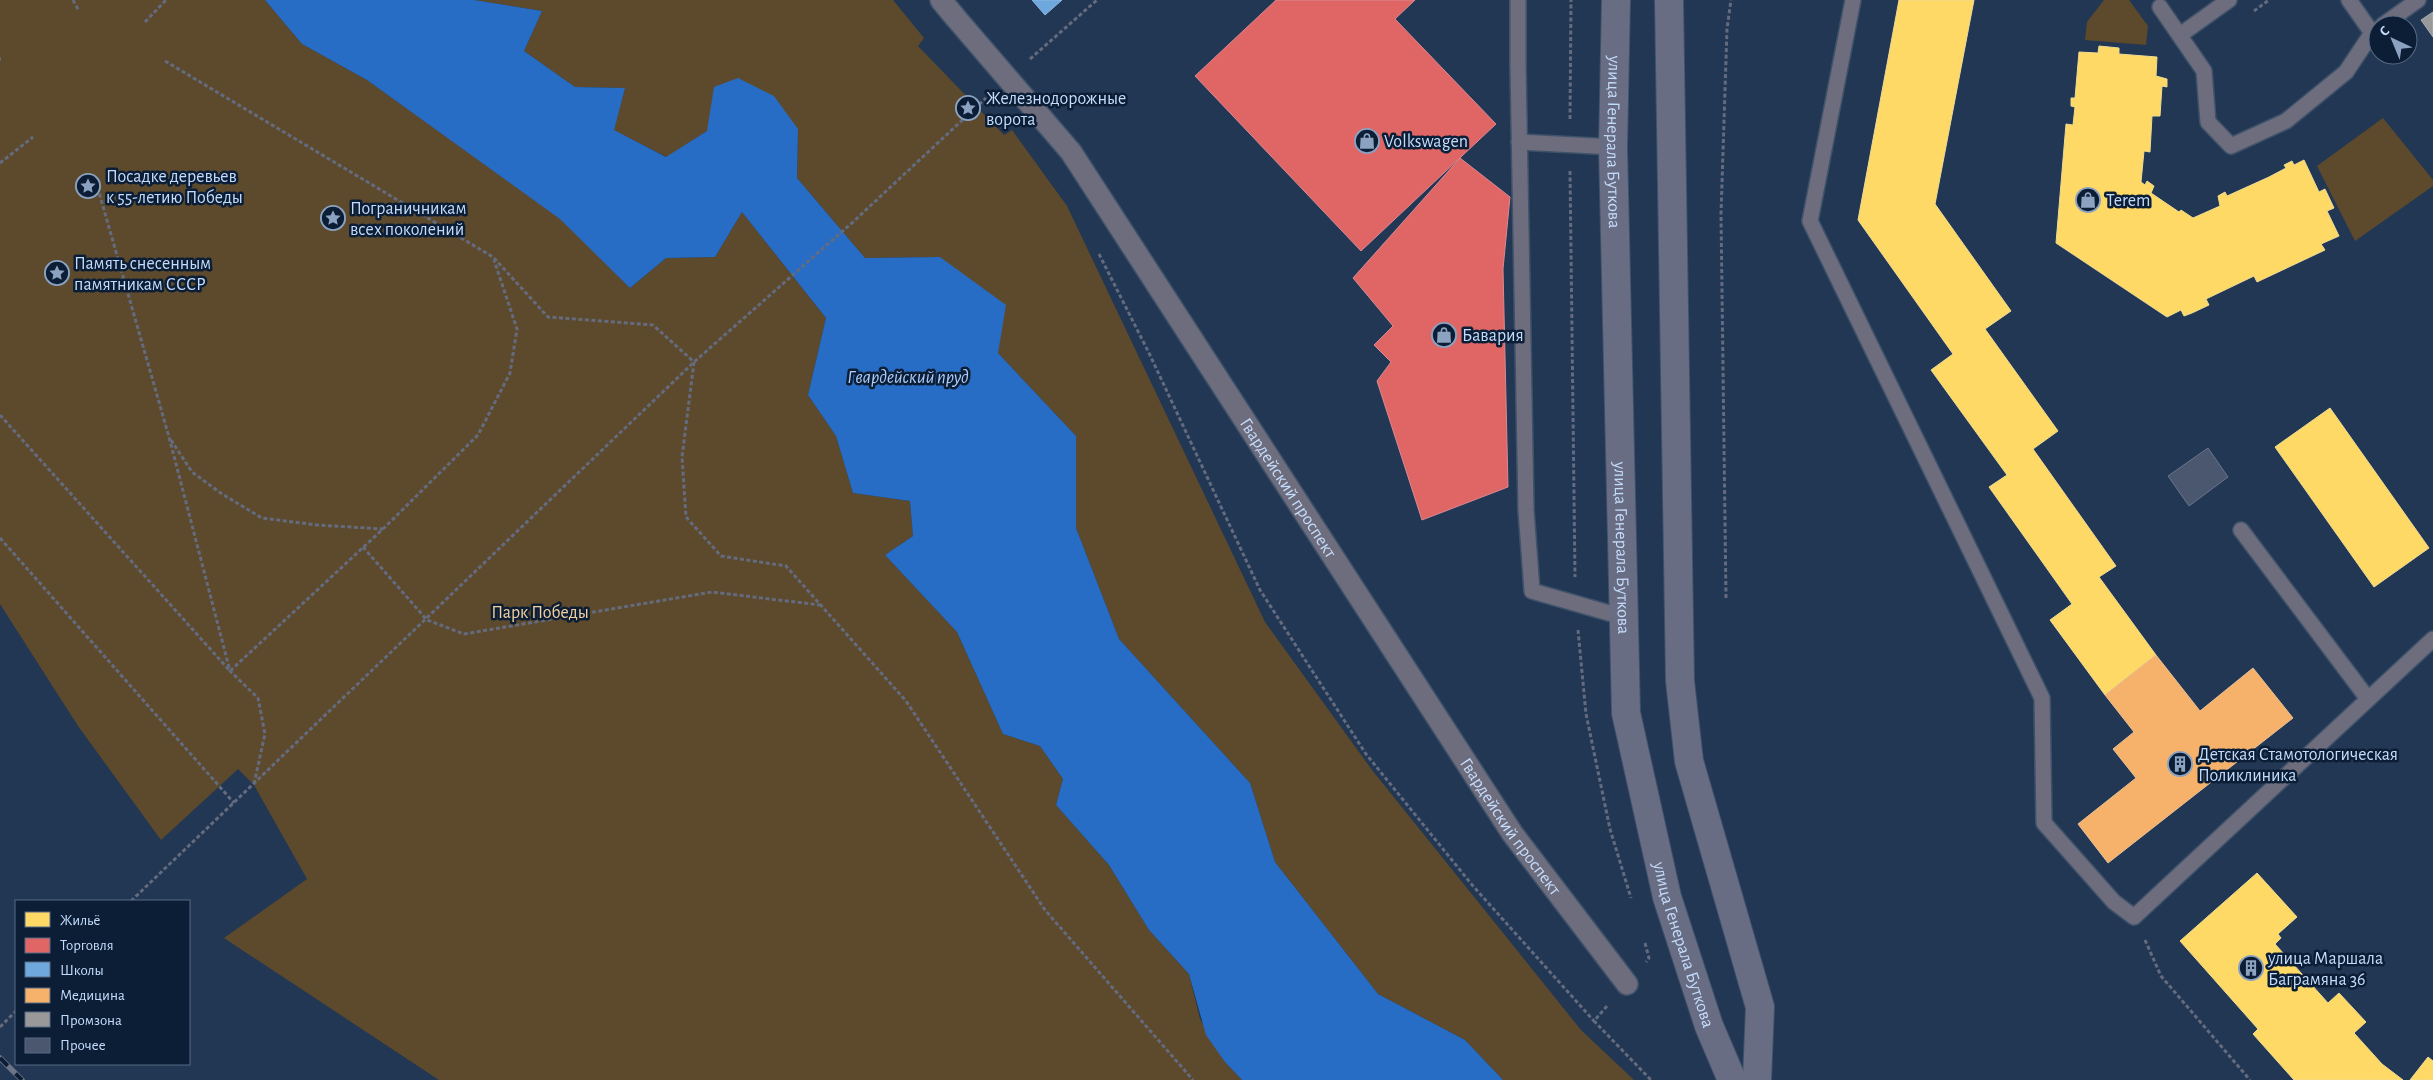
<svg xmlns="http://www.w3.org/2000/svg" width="2433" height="1080" viewBox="0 0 2433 1080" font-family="'Alegreya Sans',sans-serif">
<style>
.green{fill:#5d4a2d}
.water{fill:#286dc5}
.homes{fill:#ffd966;stroke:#edda93}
.shops{fill:#e06666;stroke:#d88993}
.schools{fill:#6fa8dc;stroke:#88b8e6}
.health{fill:#f6b26b;stroke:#e7bf96}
.industry{fill:#999;stroke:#a6adb7}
.building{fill:#4b566f;stroke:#69758f}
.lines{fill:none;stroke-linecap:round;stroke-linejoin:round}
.service-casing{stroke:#3f526a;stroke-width:18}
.pedestrian-casing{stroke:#3f526a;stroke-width:24}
.primary-casing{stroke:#3f526a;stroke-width:30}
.path{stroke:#646b7f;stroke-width:3;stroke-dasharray:4 2.5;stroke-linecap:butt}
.service{stroke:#6e6d7e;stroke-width:15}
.pedestrian{stroke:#6e6d7e;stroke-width:21}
.primary{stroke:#696d84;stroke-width:28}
.rail-casing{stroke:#6e7385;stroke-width:5.5}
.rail{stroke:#0c1e35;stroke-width:4;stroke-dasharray:11;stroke-linecap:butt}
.pedestrian-bridge-casing{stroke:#3f526a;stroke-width:24;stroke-linecap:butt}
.pedestrian-bridge{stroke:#6e6d7e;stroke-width:21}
.labels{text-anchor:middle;stroke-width:5;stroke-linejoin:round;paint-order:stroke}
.poi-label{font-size:18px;fill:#c4dcfc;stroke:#0c1e35;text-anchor:start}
.street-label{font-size:18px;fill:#c4dcfc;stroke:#0c1e35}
.park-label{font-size:18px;fill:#f4d19e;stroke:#0c1e35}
.water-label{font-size:19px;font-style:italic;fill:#abcdfd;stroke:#0c1e35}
</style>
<rect width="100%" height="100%" fill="#213753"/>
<g class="green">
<path d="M 0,0 L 265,0 L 302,44 L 367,80 L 561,219 L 630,288 L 666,258 L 715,257 L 742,212 L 826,318 L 808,395 L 836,436 L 853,493 L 910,501 L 913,536 L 885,555 L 957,632 L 1003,734 L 1040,746 L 1063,779 L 1056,805 L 1109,865 L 1149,930 L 1189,974 L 1200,1019 L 1225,1062 L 1242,1080 L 439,1080 L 224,938 L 307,879 L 254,785 L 238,769 L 161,840 L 78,726 L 0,604 Z"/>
<path d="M 474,0 L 893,0 L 924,38 L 918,46 L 1004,135 L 1012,130 L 1067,206 L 1265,622 L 1372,770 L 1581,1030 L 1634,1080 L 1503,1080 L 1465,1040 L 1378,994 L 1275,862 L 1250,783 L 1119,639 L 1076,528 L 1076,436 L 998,353 L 940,257 L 865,258 L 797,178 L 798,129 L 707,131 L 667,157 L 613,130 L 625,88 L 575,87 L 524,51 L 542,11 Z"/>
<path d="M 2104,0 L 2129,0 L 2148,26 L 2146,45 L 2085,40 L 2087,22 Z"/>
<path d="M 2383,118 L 2433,180 L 2433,186 L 2355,241 L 2317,166 Z"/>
</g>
<path class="water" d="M 265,0 L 474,0 L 542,11 L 524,51 L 575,87 L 625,88 L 614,130 L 666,157 L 707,131 L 714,87 L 738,78 L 774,96 L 798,129 L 797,178 L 865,258 L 940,257 L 1006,305 L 998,353 L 1076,436 L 1076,528 L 1119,639 L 1250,783 L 1275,862 L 1378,994 L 1465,1040 L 1503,1080 L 1242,1080 L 1225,1062 L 1206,1035 L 1189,974 L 1149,930 L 1109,865 L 1056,805 L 1063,779 L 1040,746 L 1003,734 L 957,632 L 885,555 L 913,536 L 910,501 L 853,493 L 836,436 L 808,395 L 826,318 L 742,212 L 715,257 L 666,258 L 630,288 L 560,219 L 367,80 L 302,44 Z"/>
<g class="homes">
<path d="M 1899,0 L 1974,0 L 1935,204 L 2011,311 L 1985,329 L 2058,431 L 2033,449 L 2116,566 L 2099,577 L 2156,655 L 2105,695 L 2050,620 L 2072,604 L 1989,487 L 2007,475 L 1931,370 L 1953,354 L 1858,220 Z"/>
<path d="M 2099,46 L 2119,48 L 2119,54 L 2157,57 L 2156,76 L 2167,79 L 2167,87 L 2162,86 L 2160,116 L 2152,116 L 2150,152 L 2144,151 L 2141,182 L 2145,185 L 2147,181 L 2154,186 L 2151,193 L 2179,212 L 2181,210 L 2193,218 L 2220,206 L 2218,196 L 2225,192 L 2227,196 L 2269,177 L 2286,168 L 2284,165 L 2292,161 L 2294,165 L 2304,160 L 2319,192 L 2325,189 L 2334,208 L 2327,211 L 2339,236 L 2321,244 L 2325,250 L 2257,282 L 2254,276 L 2208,298 L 2206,299 L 2209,305 L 2192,313 L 2184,316 L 2181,310 L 2167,317 L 2056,243 L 2066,124 L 2073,125 L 2075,107 L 2071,106 L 2071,98 L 2075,98 L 2079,52 L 2098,53 Z"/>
<path d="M 2330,408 L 2429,548 L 2374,587 L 2275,447 Z"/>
<path d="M 2257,873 L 2297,917 L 2278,934 L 2281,938 L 2275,944 L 2328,1003 L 2339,993 L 2366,1022 L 2354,1033 L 2382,1064 L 2403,1080 L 2294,1080 L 2253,1034 L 2258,1029 L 2180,941 Z"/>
<path d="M 2428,1057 L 2433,1061 L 2433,1080 L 2410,1080 Z"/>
</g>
<g class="shops">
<path d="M 1276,0 L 1415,0 L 1395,19 L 1496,124 L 1361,251 L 1195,76 Z"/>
<path d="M 1460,158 L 1510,197 L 1503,269 L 1508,487 L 1422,520 L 1377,381 L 1391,362 L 1374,345 L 1393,326 L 1353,278 Z"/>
</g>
<path class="schools" d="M 1032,0 L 1062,0 L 1045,15 Z"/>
<path class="health" d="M 2156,655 L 2200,711 L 2253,668 L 2293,718 L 2108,863 L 2078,824 L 2136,778 L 2113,749 L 2134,732 L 2105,695 Z"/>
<path class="industry" d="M 2433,12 L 2433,37 L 2421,20 Z"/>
<path class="building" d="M 2208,448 L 2228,477 L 2189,506 L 2168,476 Z"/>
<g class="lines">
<defs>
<g id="service">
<path d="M 1518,0 L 1518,66 L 1526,510 L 1532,591 L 1623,617"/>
<path d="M 1853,0 L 1810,221 L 2042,698 L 2044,823 L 2114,902 L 2134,917 L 2433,639"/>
<path d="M 2349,0 L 2372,33 L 2378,29"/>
<path d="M 2160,7 L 2204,71 L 2208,122 L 2231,146 L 2286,121 L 2346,72 L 2372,33"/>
<path d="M 2383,25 L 2418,0"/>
<path d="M 2180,35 L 2229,0"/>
<path d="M 1519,142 L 1613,147"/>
<path d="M 2241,530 L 2368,699"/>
</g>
<g id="pedestrian">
<path d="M 941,0 L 955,17"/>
<path id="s1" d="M 1071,152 L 1512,833 L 1627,984"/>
</g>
<g id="primary">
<path id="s2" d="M 1616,0 L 1613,147 L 1626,713 L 1667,897 L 1709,1026 L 1732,1080"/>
<path d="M 1669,0 L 1680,681 L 1689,761 L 1760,1007 L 1757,1080"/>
</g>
</defs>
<use href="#service" class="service-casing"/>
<use href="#pedestrian" class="pedestrian-casing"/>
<use href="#primary" class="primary-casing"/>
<g class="path">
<path d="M 73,0 L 79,11"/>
<path d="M 2254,11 L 2269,0"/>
<path d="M 145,22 L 166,0"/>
<path d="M 0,59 L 1,59"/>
<path d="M 1030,59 L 1097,0"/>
<path d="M 165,61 L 493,257 L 548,317 L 653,325 L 694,362 L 682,457 L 686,517 L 721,556 L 786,566 L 906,701 L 1045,910 L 1193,1080"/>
<path d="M 1570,119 L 1571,0"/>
<path d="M 0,163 L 33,137"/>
<path d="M 1570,171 L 1575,577"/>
<path d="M 94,175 L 169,437 L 230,671 L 258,698 L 265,734 L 254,784"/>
<path d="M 1099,254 L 1149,353 L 1260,590 L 1366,754 L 1473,886 L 1594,1021"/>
<path d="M 0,415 L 230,671 L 383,529 L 478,435 L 510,373 L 517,329 L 494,260"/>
<path d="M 171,440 L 192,472 L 222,494 L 262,518 L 317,525 L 383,529"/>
<path d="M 0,538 L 234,803"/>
<path d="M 363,547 L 427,620 L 464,634 L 712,592 L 820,605"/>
<path d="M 1726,598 L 1721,214 L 1727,29 L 1731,0"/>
<path d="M 1578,630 L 1586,714 L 1610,829 L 1631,898"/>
<path d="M 131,901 L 694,362 L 853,222 L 986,98"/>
<path d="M 2145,940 L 2161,976 L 2250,1080"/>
<path d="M 1645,943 L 1649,958 L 1646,962"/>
<path d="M 1607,1006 L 1594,1021 L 1651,1080"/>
<path d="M 0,1027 L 16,1011"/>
</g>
<use href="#service" class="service"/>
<use href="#pedestrian" class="pedestrian"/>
<use href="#primary" class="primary"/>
<defs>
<path id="rail" d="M 0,1058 L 22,1080"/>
</defs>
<use href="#rail" class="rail-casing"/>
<use href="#rail" class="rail"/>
<defs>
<path id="pedestrian-bridge" d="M 955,17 L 1071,152"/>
</defs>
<use href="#pedestrian-bridge" class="pedestrian-bridge-casing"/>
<use href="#pedestrian-bridge" class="pedestrian-bridge"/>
</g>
<defs>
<symbol id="sight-ring" viewBox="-11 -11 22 22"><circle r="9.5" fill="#0c1e35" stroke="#8ba2c1" stroke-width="1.5"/><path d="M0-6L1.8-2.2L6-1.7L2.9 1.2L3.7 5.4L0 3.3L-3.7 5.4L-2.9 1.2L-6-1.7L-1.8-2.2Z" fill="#8ba2c1"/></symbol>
<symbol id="shop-ring" viewBox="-11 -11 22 22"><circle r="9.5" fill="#0c1e35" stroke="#8ba2c1" stroke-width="1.5"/><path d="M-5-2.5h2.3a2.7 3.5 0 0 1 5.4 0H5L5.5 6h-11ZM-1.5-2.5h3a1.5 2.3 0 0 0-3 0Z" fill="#8ba2c1"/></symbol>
<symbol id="building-ring" viewBox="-11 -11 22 22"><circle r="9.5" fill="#0c1e35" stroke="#8ba2c1" stroke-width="1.5"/><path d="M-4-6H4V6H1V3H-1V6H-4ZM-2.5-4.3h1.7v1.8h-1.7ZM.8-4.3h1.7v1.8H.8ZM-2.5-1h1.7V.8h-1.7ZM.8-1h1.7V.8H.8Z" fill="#8ba2c1"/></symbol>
</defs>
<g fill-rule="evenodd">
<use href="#sight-ring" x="954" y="94" width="28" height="28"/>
<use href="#shop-ring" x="1353" y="127" width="28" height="28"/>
<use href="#sight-ring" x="74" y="172" width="28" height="28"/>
<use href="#shop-ring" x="2074" y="186" width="28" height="28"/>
<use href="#sight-ring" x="319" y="204" width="28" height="28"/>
<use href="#sight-ring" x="43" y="259" width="28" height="28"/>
<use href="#shop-ring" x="1430" y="321" width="28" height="28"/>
<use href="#building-ring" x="2166" y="750" width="28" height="28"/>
<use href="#building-ring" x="2237" y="954" width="28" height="28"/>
</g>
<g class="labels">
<g class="poi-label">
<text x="986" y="104">Железнодорожные<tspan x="986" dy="21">ворота</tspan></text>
<text x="1384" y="147">Volkswagen</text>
<text x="106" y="182">Посадке деревьев<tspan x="106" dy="21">к 55-летию Победы</tspan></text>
<text x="2106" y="206">Terem</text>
<text x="350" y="214">Пограничникам<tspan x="350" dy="21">всех поколений</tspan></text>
<text x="74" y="269">Память снесенным<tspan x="74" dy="21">памятникам СССР</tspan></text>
<text x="1462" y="341">Бавария</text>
<text x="2198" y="760">Детская Стамотологическая<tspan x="2198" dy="21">Поликлиника</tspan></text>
<text x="2268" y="964">улица Маршала<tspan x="2268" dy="21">Баграмяна 36</tspan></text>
</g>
<g class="street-label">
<text dy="6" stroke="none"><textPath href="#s2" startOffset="142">улица Генерала Буткова</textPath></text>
<text dy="6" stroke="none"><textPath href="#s1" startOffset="400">Гвардейский проспект</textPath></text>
<text dy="6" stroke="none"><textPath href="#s2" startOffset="548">улица Генерала Буткова</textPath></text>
<text dy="6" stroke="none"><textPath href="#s1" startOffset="805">Гвардейский проспект</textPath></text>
<text dy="6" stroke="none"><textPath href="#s2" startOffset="952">улица Генерала Буткова</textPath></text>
</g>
<g class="park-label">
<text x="540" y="618">Парк Победы</text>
</g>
<g class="water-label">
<text x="908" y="383">Гвардейский пруд</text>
</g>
</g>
<rect x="15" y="900" width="175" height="165" fill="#0c1e35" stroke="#566a85"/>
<rect x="25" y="912" width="25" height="15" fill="#ffd966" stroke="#566a85"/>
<text x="60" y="925" font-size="15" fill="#c4dcfc">Жильё</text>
<rect x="25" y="938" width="25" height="15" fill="#e06666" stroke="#566a85"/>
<text x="60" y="950" font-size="15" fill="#c4dcfc">Торговля</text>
<rect x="25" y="962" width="25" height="15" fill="#6fa8dc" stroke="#566a85"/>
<text x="60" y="975" font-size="15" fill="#c4dcfc">Школы</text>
<rect x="25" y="988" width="25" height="15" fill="#f6b26b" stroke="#566a85"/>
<text x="60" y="1000" font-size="15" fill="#c4dcfc">Медицина</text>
<rect x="25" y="1012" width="25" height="15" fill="#999999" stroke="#566a85"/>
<text x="60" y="1025" font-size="15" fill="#c4dcfc">Промзона</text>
<rect x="25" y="1038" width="25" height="15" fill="#4b566f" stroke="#566a85"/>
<text x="60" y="1050" font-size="15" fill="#c4dcfc">Прочее</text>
<g transform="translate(2393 40) rotate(316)"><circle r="24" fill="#0c1e35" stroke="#566a85"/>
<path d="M0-4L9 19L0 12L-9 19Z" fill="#8ba2c1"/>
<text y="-8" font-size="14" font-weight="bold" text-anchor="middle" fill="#c4dcfc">С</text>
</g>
</svg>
